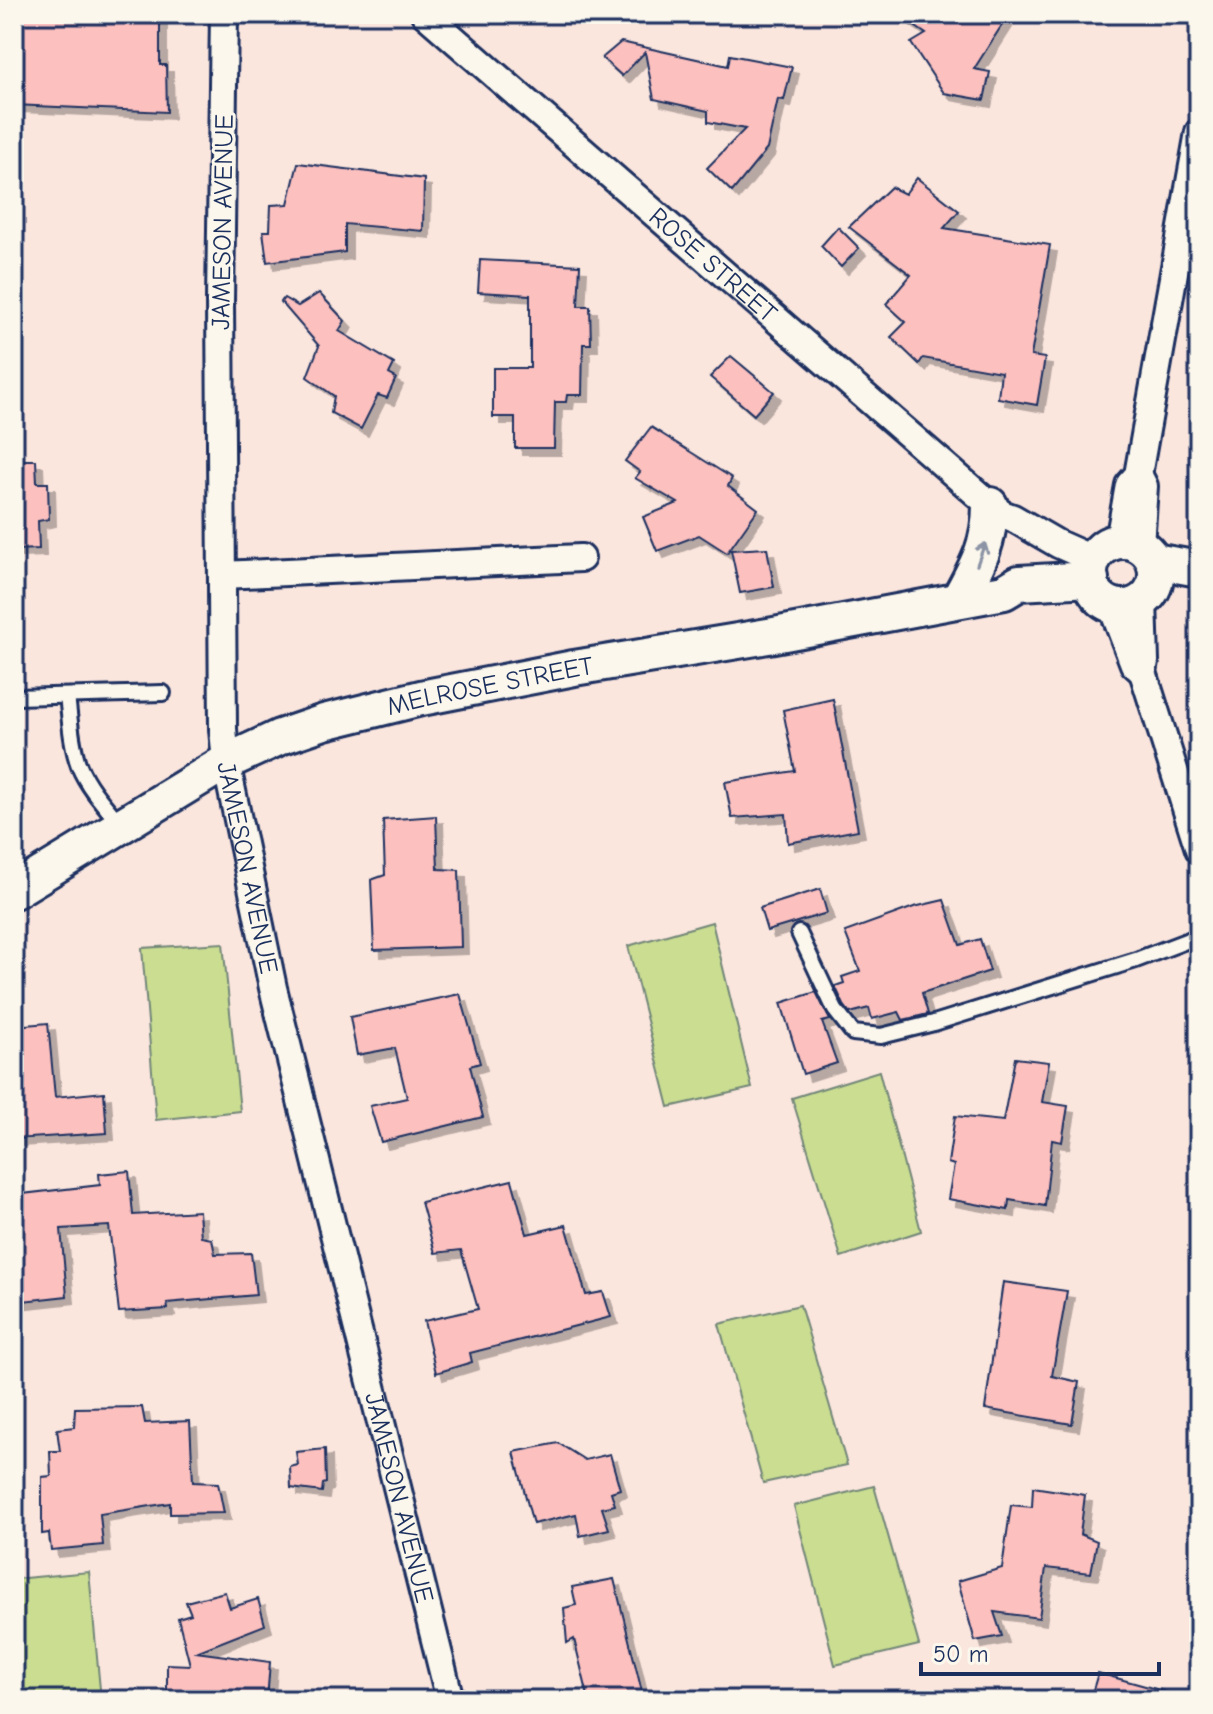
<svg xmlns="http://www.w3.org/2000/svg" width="1213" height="1714" viewBox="0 0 1213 1714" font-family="'Comic Neue',sans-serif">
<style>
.green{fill:#cadd91;stroke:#728678;stroke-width:2}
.building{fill:#fcc0be;stroke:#1b2f5e;stroke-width:2;filter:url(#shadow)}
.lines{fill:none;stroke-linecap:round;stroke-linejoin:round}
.service-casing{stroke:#1b2f5e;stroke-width:20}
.minor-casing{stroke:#1b2f5e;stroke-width:32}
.tertiary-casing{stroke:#1b2f5e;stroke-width:40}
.service{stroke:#fbf7ec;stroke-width:14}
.minor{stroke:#fbf7ec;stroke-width:26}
.tertiary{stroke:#fbf7ec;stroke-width:34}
.oneway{stroke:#8b93a5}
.labels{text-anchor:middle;stroke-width:6;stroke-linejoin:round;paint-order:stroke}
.street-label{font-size:26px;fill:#1b2f5e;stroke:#fbf7ec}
</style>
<defs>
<filter id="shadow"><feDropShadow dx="7" dy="7" stdDeviation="0" flood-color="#0004"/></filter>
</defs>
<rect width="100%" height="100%" fill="#fbe6de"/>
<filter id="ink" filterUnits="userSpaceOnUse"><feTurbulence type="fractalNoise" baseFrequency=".0125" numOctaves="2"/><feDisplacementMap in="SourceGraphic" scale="16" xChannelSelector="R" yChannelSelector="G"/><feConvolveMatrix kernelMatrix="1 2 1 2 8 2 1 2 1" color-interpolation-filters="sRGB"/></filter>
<g filter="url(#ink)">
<g class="green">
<path d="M 712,922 L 752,1088 L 669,1107 L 628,946 Z"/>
<path d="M 223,943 L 240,1111 L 156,1120 L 142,948 Z"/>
<path d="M 879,1071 L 921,1231 L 841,1257 L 792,1098 Z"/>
<path d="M 800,1305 L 847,1465 L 763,1483 L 719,1324 Z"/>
<path d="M 874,1486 L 919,1645 L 835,1665 L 794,1506 Z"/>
<path d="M 89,1572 L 101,1700 L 14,1700 L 14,1579 Z"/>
</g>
<g class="building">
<path d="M 14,14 L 160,14 L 160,65 L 166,65 L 167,112 L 14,105 Z"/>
<path d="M 897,14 L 1009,14 L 974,69 L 990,72 L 984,100 L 944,93 L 911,43 L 926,34 Z"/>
<path d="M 621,42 L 728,66 L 730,55 L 792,67 L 784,100 L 778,99 L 767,149 L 732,192 L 707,168 L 745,129 L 708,122 L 708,111 L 654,99 L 645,52 L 622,76 L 602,58 Z"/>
<path d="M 298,163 L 424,179 L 423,231 L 345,224 L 345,252 L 267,262 L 263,231 L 270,231 L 271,205 L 288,204 Z"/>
<path d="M 917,178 L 959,211 L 944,228 L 1050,245 L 1031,356 L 1045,358 L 1037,405 L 998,398 L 1001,372 L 923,358 L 919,364 L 891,337 L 906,322 L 886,304 L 911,275 L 849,227 L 891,187 L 905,194 Z"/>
<path d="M 838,227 L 859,248 L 841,267 L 821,246 Z"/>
<path d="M 480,260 L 580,265 L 578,306 L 590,306 L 591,344 L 583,344 L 582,395 L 567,395 L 566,402 L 555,402 L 554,448 L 515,448 L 515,417 L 493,417 L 493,368 L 530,368 L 530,295 L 478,292 Z"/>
<path d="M 319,293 L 345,321 L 339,331 L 394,364 L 389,374 L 396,378 L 387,398 L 378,395 L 361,429 L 331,413 L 334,396 L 307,377 L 319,346 L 281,302 L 284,298 L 298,306 Z"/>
<path d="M 731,356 L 774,392 L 754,415 L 710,377 Z"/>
<path d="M 651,427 L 732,478 L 728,486 L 758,509 L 727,553 L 699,535 L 657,551 L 643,517 L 678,503 L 635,478 L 640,472 L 625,461 Z"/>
<path d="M 14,460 L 36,460 L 37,483 L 48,483 L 49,519 L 38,521 L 39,549 L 14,550 Z"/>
<path d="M 767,548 L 774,587 L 740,593 L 731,550 Z"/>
<path d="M 833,699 L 858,830 L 788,843 L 786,814 L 732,818 L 725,782 L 795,771 L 783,710 Z"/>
<path d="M 436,816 L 438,869 L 459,870 L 461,947 L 374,950 L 371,880 L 385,875 L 383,820 Z"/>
<path d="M 820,889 L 827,913 L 767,931 L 760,908 Z"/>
<path d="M 944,900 L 960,945 L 980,939 L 990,971 L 922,993 L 928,1014 L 903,1020 L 899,1012 L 872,1019 L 869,1008 L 850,1013 L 844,1005 L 835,986 L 844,983 L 842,977 L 860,971 L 845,932 L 914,907 Z"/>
<path d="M 816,992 L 830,1020 L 822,1022 L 837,1063 L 803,1074 L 781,1003 Z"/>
<path d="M 460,994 L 480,1063 L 470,1066 L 483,1117 L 381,1142 L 370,1106 L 407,1098 L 395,1048 L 357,1055 L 350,1017 Z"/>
<path d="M 48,1023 L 55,1097 L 104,1092 L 107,1133 L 14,1139 L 14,1026 Z"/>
<path d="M 1015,1058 L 1049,1062 L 1042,1102 L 1068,1106 L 1062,1142 L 1052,1140 L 1045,1206 L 1009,1200 L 1008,1210 L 948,1199 L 954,1165 L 948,1163 L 955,1116 L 1003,1121 Z"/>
<path d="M 129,1171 L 133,1215 L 199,1211 L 201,1237 L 212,1239 L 215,1254 L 251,1253 L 256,1295 L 167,1303 L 168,1309 L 119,1312 L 109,1226 L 61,1229 L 67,1296 L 14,1302 L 14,1195 L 100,1185 L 99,1174 Z"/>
<path d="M 512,1180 L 527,1234 L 566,1225 L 586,1295 L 603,1292 L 611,1317 L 470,1353 L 472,1362 L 436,1373 L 424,1321 L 478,1309 L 461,1250 L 435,1253 L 421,1202 Z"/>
<path d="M 1003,1282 L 1067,1291 L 1052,1376 L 1079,1382 L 1072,1424 L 985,1409 Z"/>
<path d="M 142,1407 L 145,1423 L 190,1421 L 193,1482 L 218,1483 L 224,1513 L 170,1514 L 170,1503 L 100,1514 L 103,1545 L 51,1550 L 49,1533 L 42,1534 L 42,1477 L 51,1476 L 50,1451 L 60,1451 L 57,1429 L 74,1427 L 75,1408 Z"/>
<path d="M 558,1443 L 585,1460 L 610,1454 L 620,1489 L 611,1492 L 615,1505 L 602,1508 L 609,1529 L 580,1536 L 576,1514 L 533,1524 L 514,1452 Z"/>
<path d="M 325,1449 L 326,1483 L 323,1484 L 322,1492 L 291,1488 L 290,1467 L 298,1465 L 296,1452 Z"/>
<path d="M 1033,1487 L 1085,1495 L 1080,1534 L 1097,1541 L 1091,1573 L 1046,1568 L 1039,1618 L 994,1612 L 1002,1636 L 975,1641 L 958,1581 L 1002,1568 L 1011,1505 L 1032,1507 Z"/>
<path d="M 614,1579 L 644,1700 L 589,1700 L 574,1639 L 567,1643 L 564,1608 L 576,1605 L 572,1587 Z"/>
<path d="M 225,1592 L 230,1608 L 258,1599 L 265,1625 L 196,1652 L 270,1662 L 267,1700 L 167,1700 L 167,1664 L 190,1665 L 178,1618 L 191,1614 L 186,1602 Z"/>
<path d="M 1098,1673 L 1167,1692 L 1166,1700 L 1090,1700 Z"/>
</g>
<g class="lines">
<defs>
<g id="service">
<path d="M 67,696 C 70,719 71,745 79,766 C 88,788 106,807 121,825"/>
<path d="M 14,697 L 163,693"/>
<path d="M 799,933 L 835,1010 L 853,1033 L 881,1036 L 934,1023 L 1136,960 L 1199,936"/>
</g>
<g id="minor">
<path id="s1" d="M 224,14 L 220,301 L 223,729 L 226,762 L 273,988 L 450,1700"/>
<path id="s2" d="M 425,14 L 990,505 L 1002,514 L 1013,518 L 1058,544 L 1094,560"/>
<path d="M 1140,478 L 1144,486 L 1140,545"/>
<path d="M 1119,541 L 1129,485 L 1138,475 L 1199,132"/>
<path d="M 222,575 L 581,558"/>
<path d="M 1143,601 L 1145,661 L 1143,672 L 1199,849"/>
<path d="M 1111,604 L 1134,664 L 1143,672"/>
</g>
<g id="tertiary">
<circle cx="1123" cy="574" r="33"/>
<path d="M 1154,561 L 1199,569"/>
<path d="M 959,599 C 977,566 990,544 990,505"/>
<path id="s3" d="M 14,891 L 226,762 L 280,737 L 324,722 L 421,698 L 574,668 L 774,635 L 1004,592 L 1019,583 L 1091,579"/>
</g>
</defs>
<use href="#service" class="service-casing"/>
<use href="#minor" class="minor-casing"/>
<use href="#tertiary" class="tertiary-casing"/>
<use href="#service" class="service"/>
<use href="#minor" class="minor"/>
<use href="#tertiary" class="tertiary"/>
</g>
<defs><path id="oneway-shaft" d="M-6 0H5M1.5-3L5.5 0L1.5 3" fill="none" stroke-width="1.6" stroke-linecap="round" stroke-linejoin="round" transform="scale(2)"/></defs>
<use class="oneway" href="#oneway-shaft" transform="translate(981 554) rotate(-70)"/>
</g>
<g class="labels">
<g class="street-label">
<text transform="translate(222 222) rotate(-89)" y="9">JAMESON AVENUE</text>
<text dy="9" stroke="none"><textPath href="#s2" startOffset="382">ROSE STREET</textPath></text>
<text dy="9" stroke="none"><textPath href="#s3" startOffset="524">MELROSE STREET</textPath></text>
<text dy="9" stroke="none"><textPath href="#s1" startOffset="856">JAMESON AVENUE</textPath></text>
<text dy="9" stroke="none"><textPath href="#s1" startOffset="1504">JAMESON AVENUE</textPath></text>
</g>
</g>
<rect width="1213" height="1714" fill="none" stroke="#fbf7ec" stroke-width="48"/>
<rect x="24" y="24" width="1165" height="1666" fill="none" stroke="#1b2f5e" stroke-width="3" filter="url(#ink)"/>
<path d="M921 1662v12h238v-12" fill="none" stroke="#1b2f5e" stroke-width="4"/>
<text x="933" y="1662" font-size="24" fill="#1b2f5e" stroke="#fbf7ec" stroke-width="6" paint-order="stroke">50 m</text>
</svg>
